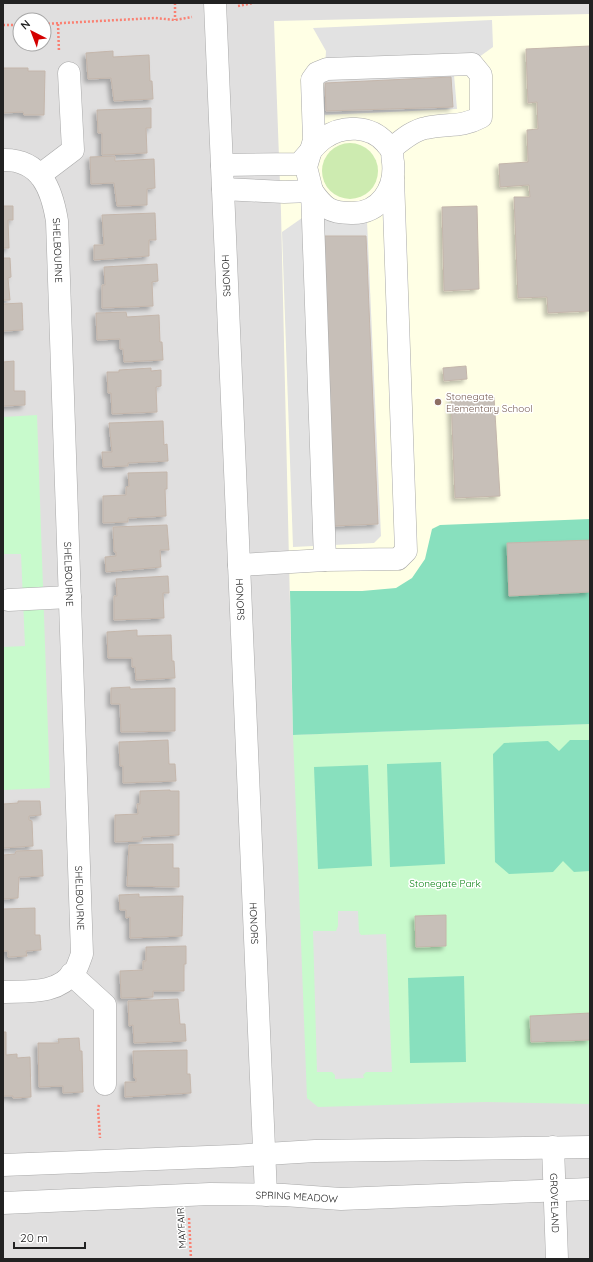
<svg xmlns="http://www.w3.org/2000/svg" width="593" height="1262" viewBox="0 0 593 1262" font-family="Quicksand,sans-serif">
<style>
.residential{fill:#e0dfdf;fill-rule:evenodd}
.education{fill:#ffffe5}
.grass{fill:#cdebb0}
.park{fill:#c8facc}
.pitch{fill:#88e0be}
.parking{fill:#e2e2e2}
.building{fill:#c7bfb8;stroke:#c4b6ab;filter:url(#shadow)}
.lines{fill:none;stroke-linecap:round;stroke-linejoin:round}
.minor-casing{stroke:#a9a9a9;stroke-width:23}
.path{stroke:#fa8072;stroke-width:2.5;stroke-dasharray:2 2;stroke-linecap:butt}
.minor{stroke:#fff;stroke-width:22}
.education-dot{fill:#8d6e63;stroke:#fff;stroke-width:1.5}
.labels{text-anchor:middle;stroke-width:3;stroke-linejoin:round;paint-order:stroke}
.street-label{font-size:10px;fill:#222;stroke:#fff}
.education-label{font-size:10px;fill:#785e54;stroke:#fff;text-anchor:start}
.park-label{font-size:10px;fill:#0c8416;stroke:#fff}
</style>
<defs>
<filter id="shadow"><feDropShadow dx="-3.5" dy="3.5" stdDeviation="2" flood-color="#0004"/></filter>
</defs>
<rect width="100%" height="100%" fill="#f2efe9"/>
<path class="residential" d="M 3,3 L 590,3 L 590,1259 L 3,1259 ZM 20,20 L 44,20 L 44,44 L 20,44 Z"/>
<path class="education" d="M 590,14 L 590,724 L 293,735 L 281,212 L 274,21 Z"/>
<circle class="grass" cx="350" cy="171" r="28"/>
<g class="park">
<path d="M 37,415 L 50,788 L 3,790 L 3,417 Z"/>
<path d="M 590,724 L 590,1104 L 486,1102 L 318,1107 L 307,1098 L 293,735 Z"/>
</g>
<g class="pitch">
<path d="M 590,519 L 590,724 L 293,735 L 290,591 L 362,591 L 396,588 L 412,578 L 425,559 L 432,529 L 440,525 Z"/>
<path d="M 570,740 L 590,740 L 590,871 L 574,872 L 563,861 L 553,872 L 509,874 L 495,862 L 493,754 L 504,743 L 548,741 L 559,751 Z"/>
<path d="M 441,762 L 445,864 L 390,867 L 387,764 Z"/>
<path d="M 368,765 L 372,866 L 318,869 L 314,767 Z"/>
<path d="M 464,976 L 466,1062 L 410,1063 L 408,978 Z"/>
</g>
<g class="parking">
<path d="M 492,20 L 493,47 L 454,75 L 457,109 L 322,115 L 326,51 L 313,28 Z"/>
<path d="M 302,218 L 367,221 L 381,536 L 374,543 L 293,547 L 282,232 Z"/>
<path d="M 3,554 L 21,554 L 25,646 L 3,647 Z"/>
<path d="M 338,911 L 358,911 L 359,932 L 361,935 L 386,934 L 392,1072 L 366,1072 L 363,1075 L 364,1078 L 335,1079 L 335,1075 L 332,1072 L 317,1072 L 313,931 L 336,931 L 338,926 Z"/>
</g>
<g class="building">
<path d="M 590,46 L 590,311 L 548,313 L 547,297 L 518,298 L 514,197 L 530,197 L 529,185 L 500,187 L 499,164 L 528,162 L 527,130 L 538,129 L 537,102 L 528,103 L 526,49 Z"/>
<path d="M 113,51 L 113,57 L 149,55 L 150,81 L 152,81 L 153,99 L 114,101 L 111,78 L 88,79 L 86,53 Z"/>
<path d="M 3,68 L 28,68 L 28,71 L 45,71 L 44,115 L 24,115 L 23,112 L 3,113 Z"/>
<path d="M 451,77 L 453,107 L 326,111 L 325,83 Z"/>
<path d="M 151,108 L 151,128 L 146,128 L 147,153 L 102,155 L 102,133 L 98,133 L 97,110 Z"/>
<path d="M 115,156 L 115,161 L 154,159 L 155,188 L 147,189 L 147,205 L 117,206 L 114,183 L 91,184 L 90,157 Z"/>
<path d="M 3,206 L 13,206 L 13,220 L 8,220 L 9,248 L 3,248 Z"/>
<path d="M 477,206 L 479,289 L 444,291 L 442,207 Z"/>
<path d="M 155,213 L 156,240 L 149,240 L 149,256 L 94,260 L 94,245 L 104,245 L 102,215 Z"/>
<path d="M 324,236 L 366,236 L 378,524 L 334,526 Z"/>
<path d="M 3,258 L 10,258 L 11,277 L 8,278 L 10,300 L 3,300 Z"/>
<path d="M 157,264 L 158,281 L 152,282 L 153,306 L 102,308 L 102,285 L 105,285 L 104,267 Z"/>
<path d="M 22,303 L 23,330 L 3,331 L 3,304 Z"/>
<path d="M 126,312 L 127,317 L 159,315 L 160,342 L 162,342 L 163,360 L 124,362 L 123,349 L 120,349 L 120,339 L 97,340 L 96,313 Z"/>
<path d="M 14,361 L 14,391 L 25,391 L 25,405 L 3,406 L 3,362 Z"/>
<path d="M 466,366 L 467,379 L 444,381 L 443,368 Z"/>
<path d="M 151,368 L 151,371 L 161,370 L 161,386 L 156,387 L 157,412 L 112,414 L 111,393 L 108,393 L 107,372 L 119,372 L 119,370 Z"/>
<path d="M 494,397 L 500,496 L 455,498 L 451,398 Z"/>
<path d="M 163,421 L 164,445 L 167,444 L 168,461 L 128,463 L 128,466 L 103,467 L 102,452 L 112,452 L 109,423 Z"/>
<path d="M 167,472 L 167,489 L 165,489 L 166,516 L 128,518 L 128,522 L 103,523 L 103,496 L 126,495 L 126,487 L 129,486 L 128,473 Z"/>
<path d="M 167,525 L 169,550 L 160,550 L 161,567 L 106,572 L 105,557 L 116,556 L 116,552 L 114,552 L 113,527 Z"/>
<path d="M 590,540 L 590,592 L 509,596 L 507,543 Z"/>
<path d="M 168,576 L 169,593 L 163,593 L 164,618 L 114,620 L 114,596 L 117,596 L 116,579 Z"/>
<path d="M 137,630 L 137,636 L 171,635 L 172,661 L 174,661 L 175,678 L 136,680 L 135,667 L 132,667 L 132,658 L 108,658 L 107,632 Z"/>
<path d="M 130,687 L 130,689 L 175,688 L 175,731 L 121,732 L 120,704 L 111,704 L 111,688 Z"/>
<path d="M 168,740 L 169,764 L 175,764 L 176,781 L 123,783 L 123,766 L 120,766 L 119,742 Z"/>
<path d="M 170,790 L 170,791 L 179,791 L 179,835 L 142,837 L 142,841 L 115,842 L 115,815 L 138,814 L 137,804 L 140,804 L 140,791 Z"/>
<path d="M 18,801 L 40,801 L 41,815 L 29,816 L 29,820 L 32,821 L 33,846 L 3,848 L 3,804 L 18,803 Z"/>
<path d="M 173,844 L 173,868 L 179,868 L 179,887 L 127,886 L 129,845 Z"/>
<path d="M 42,850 L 43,876 L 19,877 L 18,898 L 3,899 L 3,855 L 15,854 L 16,851 Z"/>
<path d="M 139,894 L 139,897 L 183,896 L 182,936 L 130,938 L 130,917 L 126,918 L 126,910 L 120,910 L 119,895 Z"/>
<path d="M 35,908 L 35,935 L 40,935 L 41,950 L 26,951 L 27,956 L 8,957 L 8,951 L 3,951 L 3,909 Z"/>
<path d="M 446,915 L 446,946 L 416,947 L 415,916 Z"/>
<path d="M 186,946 L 186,964 L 184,964 L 184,991 L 153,991 L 153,997 L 121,998 L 120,971 L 143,970 L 143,961 L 146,961 L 146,947 Z"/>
<path d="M 178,999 L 180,1024 L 185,1024 L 186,1041 L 134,1043 L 133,1025 L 129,1026 L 128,1001 Z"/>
<path d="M 590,1013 L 590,1040 L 531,1042 L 530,1016 Z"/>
<path d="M 3,1032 L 6,1032 L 6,1055 L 17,1054 L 17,1058 L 30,1057 L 31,1097 L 13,1098 L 13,1096 L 3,1096 Z"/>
<path d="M 79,1038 L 80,1051 L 82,1051 L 83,1092 L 63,1093 L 63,1086 L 39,1087 L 38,1043 L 59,1043 L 58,1039 Z"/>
<path d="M 187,1050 L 187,1074 L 190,1074 L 191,1093 L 125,1097 L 125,1082 L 136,1082 L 136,1078 L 134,1078 L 133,1051 Z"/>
</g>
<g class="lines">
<defs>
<g id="minor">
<path id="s1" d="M 215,3 L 266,1195"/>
<path id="s2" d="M 3,160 C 41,159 52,190 57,221 L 82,954 C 80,959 78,966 75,971 C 57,995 29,991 3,992"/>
<path d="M 222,165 L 299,164 C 307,156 315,144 324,138 C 343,125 370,125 386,143 C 387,145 390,147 391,150 C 393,153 392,158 393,162 C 396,188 380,214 351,213 C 330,213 324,208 312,191"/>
<path d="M 40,175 L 73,150 L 69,73"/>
<path d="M 223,189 L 284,192 L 312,191"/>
<path d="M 325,560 L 312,191 L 306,167 L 314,140 L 312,80 L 317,73 L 327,69 L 472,64 L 481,75 L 481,117 C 461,128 447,123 426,128 C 413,130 401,141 391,149"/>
<path d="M 239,565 L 325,560 L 398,559 L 406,551 L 393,178"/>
<path d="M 8,600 L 70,597"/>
<path d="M 71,974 L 105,1005 L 105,1084"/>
<path id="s3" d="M 553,1147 L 557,1259"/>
<path d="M 3,1165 L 233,1156 L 315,1151 L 590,1147"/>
<path id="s4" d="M 3,1203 L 210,1194 L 284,1195 L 341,1199 L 590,1189"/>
</g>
</defs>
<use href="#minor" class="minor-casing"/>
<g class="path">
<path d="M 175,3 L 175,20"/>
<path d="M 238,6 L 253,3"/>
<path d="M 44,24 L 155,18 L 175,20 L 192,17"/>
<path d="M 58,24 L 59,52"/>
<path d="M 3,25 L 20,25"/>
<path d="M 99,1105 L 98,1108 L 100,1138"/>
<path d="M 189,1218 L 191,1259"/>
</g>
<use href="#minor" class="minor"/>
</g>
<circle class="education-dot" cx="438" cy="402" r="4"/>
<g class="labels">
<g class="street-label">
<text dy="4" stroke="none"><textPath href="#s2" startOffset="120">SHELBOURNE</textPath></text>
<text dy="4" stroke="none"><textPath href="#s1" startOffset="273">HONORS</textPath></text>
<text dy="4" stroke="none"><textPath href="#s2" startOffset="444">SHELBOURNE</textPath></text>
<text dy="4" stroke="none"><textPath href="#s1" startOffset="597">HONORS</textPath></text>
<text dy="4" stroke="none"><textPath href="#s2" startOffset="768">SHELBOURNE</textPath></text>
<text dy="4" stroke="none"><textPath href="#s1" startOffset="921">HONORS</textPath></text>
<text dy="4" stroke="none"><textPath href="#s4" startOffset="294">SPRING MEADOW</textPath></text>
<text dy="4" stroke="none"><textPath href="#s3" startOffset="56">GROVELAND</textPath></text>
<text transform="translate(181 1228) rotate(-93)" y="4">MAYFAIR</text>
</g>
<g class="education-label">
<text x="446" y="400">Stonegate<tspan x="446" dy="12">Elementary School</tspan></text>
</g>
<g class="park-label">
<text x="445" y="887">Stonegate Park</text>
</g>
</g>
<rect width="593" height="1262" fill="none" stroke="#222222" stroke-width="8"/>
<g transform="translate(32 32) rotate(318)"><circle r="19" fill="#ffffff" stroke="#a7a7a7"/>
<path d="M0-3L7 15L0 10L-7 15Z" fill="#d40000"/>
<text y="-6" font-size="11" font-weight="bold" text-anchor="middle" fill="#222222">N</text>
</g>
<path d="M14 1242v6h71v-6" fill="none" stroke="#222222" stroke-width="2"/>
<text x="20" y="1242" font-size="12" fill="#222222" stroke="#ffffff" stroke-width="3" paint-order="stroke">20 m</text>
</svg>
